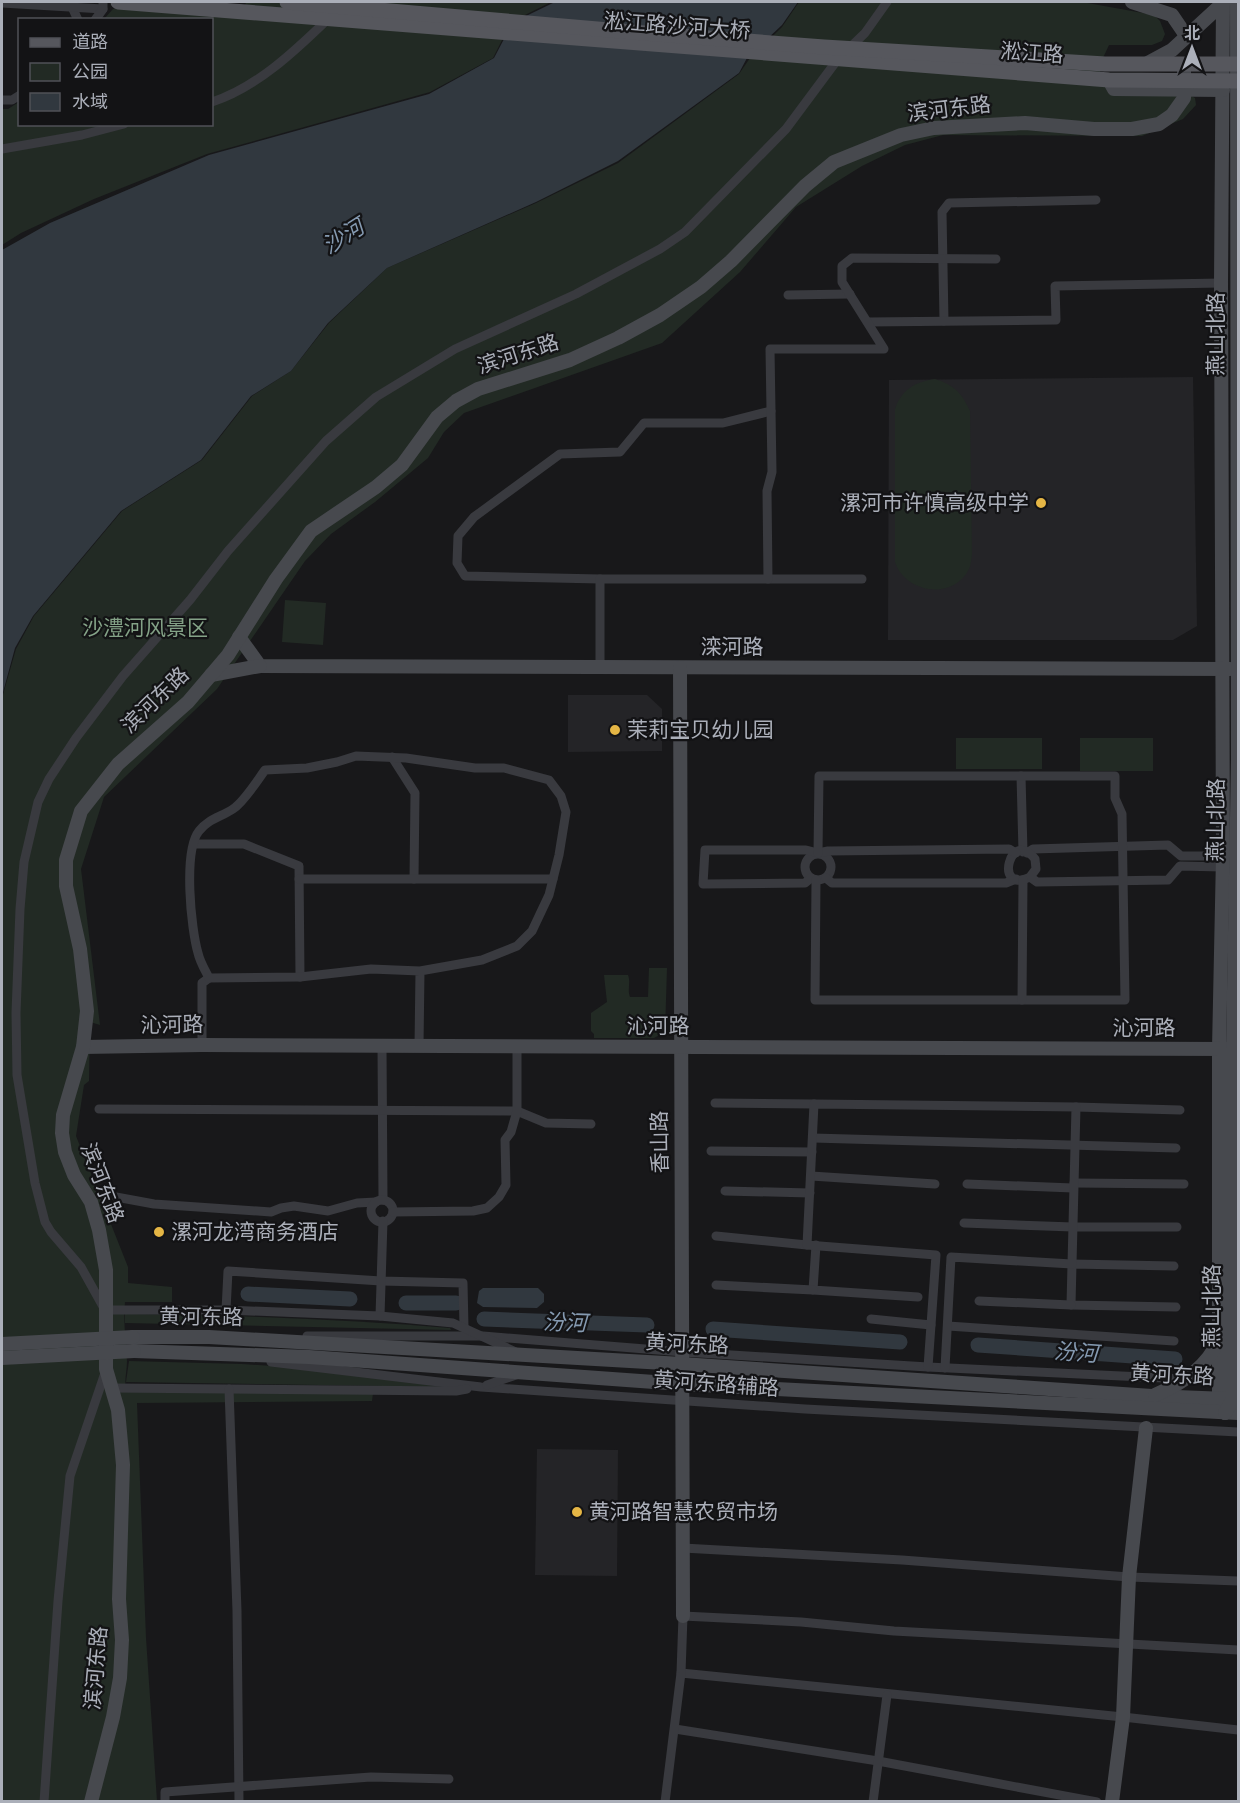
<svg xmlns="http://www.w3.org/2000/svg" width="1240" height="1803" viewBox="0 0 1240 1803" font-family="Roboto,'Noto Sans SC',sans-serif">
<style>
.built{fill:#242427}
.green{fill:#222a24}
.water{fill:#31383f}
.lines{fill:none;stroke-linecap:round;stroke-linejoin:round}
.river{stroke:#31383f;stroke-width:15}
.street{stroke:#393a3f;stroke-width:9}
.secondary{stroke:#47494e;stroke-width:14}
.primary{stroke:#56575d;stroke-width:15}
.secondary-bridge{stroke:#47494e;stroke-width:14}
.poi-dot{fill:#e5b645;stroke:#131315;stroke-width:2}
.labels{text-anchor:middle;stroke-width:4.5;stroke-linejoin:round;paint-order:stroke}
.street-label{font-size:21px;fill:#abafb9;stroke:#131315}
.poi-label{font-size:21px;fill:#abafb9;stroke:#131315;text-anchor:start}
.park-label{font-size:21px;fill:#84a287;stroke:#131315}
.water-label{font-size:22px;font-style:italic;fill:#859ab1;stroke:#131315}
</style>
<rect width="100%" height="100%" fill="#18181a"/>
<g class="built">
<path d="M 1193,377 L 1197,626 L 1173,640 L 888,640 L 889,380 Z"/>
<path d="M 568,695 L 647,695 L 662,709 L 662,751 L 568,752 Z"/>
<path d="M 537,1449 L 618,1450 L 617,1576 L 535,1575 Z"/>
</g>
<g class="green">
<path d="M 246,2 L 551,2 L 523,16 L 503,38 L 493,58 L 430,92 L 207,154 L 94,199 L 21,233 L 2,245 L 2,109 L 8,109 L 19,102 L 20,124 L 212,124 L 212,20 L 104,19 L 113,9 L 128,8 L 242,17 Z"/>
<path d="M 799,2 L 1082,2 L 1154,15 L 1160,21 L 1165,34 L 1162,41 L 1152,45 L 1109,45 L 1102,60 L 1098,86 L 1173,85 L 1195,98 L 1196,105 L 1183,119 L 1142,136 L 943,135 L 905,145 L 862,166 L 796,207 L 740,272 L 662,343 L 464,413 L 444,432 L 428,458 L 375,502 L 331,534 L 305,561 L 217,689 L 104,797 L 81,869 L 100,1025 L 90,1022 L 89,1081 L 84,1085 L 76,1136 L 128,1267 L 128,1283 L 172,1287 L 172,1302 L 125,1302 C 123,1322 126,1341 127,1361 C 127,1371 124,1380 126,1390 L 373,1393 L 372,1401 L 137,1403 L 146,1638 L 157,1801 L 2,1802 L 2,698 L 16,649 L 34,616 L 122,511 L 202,460 L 252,396 L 291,371 L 329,323 L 387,268 L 536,203 L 618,163 L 739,74 L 750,58 L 782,27 Z"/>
<path d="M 935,379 C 954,385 962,393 970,411 L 972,555 C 971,560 971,565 969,569 C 953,601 905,593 895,562 L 895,409 C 902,389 915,382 935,379 Z"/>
<path d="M 285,600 L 326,603 L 323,645 L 282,642 Z"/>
<rect x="956" y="738" width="86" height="31"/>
<rect x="1080" y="738" width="73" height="33"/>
<path d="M 649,968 L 667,968 L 665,1032 L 654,1038 L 594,1038 L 594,1034 L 591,1031 L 591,1013 L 607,1002 L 604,975 L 628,975 C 631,983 627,989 630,997 L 648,997 Z"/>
<path d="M 125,1314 C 233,1315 342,1319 450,1328 L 451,1330 L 125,1323 Z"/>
<path d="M 129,1361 L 242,1364 L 304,1368 L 447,1387 L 126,1382 Z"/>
</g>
<g class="water">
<path d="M 555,2 L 798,2 L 782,25 L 747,58 L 739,73 L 618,161 L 536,202 L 387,268 L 328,323 L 291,371 L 251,396 L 201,460 L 121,511 L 33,616 L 15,648 L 2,696 L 2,250 L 50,223 L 209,155 L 429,94 L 494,58 L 504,39 L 526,16 Z"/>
<path d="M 483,1288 L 538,1288 L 544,1294 L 544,1302 L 537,1308 L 483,1307 L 477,1303 L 479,1291 Z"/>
</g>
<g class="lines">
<g class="river">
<path d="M 248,1294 L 350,1299"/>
<path d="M 406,1303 L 456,1303"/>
<path d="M 484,1319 L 647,1325"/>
<path d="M 713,1329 L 900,1342"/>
<path d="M 978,1345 L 1175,1359"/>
</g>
<g class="street">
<path d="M 72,2 L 72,7 L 78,20"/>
<path d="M 2,3 L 103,9"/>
<path d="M 95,20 L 103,9 L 103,2"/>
<path d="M 2,100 L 12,100 L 20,95"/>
<path d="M 212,102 C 256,88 295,51 328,19"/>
<path d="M 2,149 L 82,135 L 124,124"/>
<path d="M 788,295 L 850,294"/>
<path d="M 944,321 L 942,212 L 949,203 L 1096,200"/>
<path d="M 868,322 L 1056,320 L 1055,286 L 1221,283"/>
<path d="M 600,579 L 465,576 L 457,563 L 458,536 L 474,517 L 560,454 L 620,452 L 644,423 L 723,423 L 771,411"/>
<path d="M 768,579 L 862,579"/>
<path d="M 600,667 L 600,579 L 768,579 L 767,491 L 772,472 L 770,349 L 884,349 L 842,282 L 842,266 L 852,258 L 996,259"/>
<path d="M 392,757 L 415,793 L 414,879"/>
<path d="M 1021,776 L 1023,852"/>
<path d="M 194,844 L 244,844 L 299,866 L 300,977"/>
<path d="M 1027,853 L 1033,849 L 1168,845 L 1181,856 L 1223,856"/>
<circle cx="818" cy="867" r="13"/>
<path d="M 1030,877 L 1036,869 L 1035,859 C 1010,827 993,895 1030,877 L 1037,882 L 1168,880 L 1180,866 L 1222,867"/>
<path d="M 811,878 L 805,883 L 703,884 L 705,850 L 806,850 L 818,853 L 828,851 L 1009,849 L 1016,853"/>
<path d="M 826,878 L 832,883 L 1006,883 L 1016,879"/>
<path d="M 299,879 L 553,879"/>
<path d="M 816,880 L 815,1000 L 1125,1000 L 1122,814 L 1115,798 L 1115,776 L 819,776 L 818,853"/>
<path d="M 1022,1000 L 1023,880"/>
<path d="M 202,1045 L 202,983 L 209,978"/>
<path d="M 382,1046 L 383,1200"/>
<path d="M 419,1046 L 420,971 L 482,960 L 517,946 L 532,931 L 549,895 L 559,855 L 566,812 L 561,796 L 549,780 L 504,768 L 475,768 L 406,758 L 356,756 L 337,762 L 307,768 L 265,770 C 257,781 244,802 233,809 C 221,817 208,819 199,831 C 183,851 191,929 198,953 C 200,962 205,970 209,978 L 300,977 L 371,969 L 420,971"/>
<path d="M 715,1103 L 814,1104"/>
<path d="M 1076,1107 L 1180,1110"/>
<path d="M 99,1109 L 517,1111 L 546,1123 L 591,1124"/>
<path d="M 813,1138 L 1176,1148"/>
<path d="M 711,1151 L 812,1152"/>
<path d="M 811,1176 L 935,1184"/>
<path d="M 1074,1183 L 1184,1184"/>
<path d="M 967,1184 L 1073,1188"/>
<path d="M 725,1191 L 810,1193"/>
<path d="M 116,1197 L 154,1204 L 271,1212 L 281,1208 L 294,1206 L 328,1211 L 357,1203 L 376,1202"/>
<circle cx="382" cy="1211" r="11"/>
<path d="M 393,1212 L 473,1211 L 487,1208 L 499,1197 L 506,1185 L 505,1140 L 511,1132 L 517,1111 L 517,1047"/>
<path d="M 964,1223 L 1073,1227 L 1177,1227"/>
<path d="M 716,1236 L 807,1245"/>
<path d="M 816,1245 L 813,1290 L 918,1297"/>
<path d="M 1174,1266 L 1072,1264 L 1071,1305 L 1176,1307"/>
<path d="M 716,1285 L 813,1290"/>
<path d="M 979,1301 L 1071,1305"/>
<path d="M 226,1310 L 228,1271 L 381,1281 L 463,1283 L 464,1327"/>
<path d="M 380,1316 L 383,1221"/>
<path d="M 871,1319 L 931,1325"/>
<path d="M 948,1326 L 1174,1341"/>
<path d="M 307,1336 L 483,1336 L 683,1352 L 928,1367 L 1185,1379"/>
<path d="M 518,1353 L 453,1323 L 380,1316 L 226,1310 L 105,1310 L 81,1267 L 51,1232 L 45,1222 L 35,1183 L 17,1075 L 16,1013 L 20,909 L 24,862 L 38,802 L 49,779 L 76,738 L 123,676 L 190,600 L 228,551 L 326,441 L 376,397 L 455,349 L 576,294 L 660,249 L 685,232 L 786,129 L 838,59 L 865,33 L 887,2"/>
<path d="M 271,1362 L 481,1387 L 805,1409 L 1238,1432"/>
<path d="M 928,1367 L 936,1255 L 807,1245 L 814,1104 L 1076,1107 L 1072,1264 L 951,1257 L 945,1368"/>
<path d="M 487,1385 L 519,1374"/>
<path d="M 113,1388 L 456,1391 L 467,1389"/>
<path d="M 229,1389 L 237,1611 L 239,1802"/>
<path d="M 683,1548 L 902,1560 L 1129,1577 L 1238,1581"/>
<path d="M 681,1673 L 1123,1717 L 1238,1730"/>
<path d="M 675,1729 L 878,1761 L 1097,1802"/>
<path d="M 44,1802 L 58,1601 L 70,1476 L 106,1370"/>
<path d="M 165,1802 L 165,1792 L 371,1777 L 449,1779"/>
<path d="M 665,1802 L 681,1673 L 683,1616 L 801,1622 L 894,1631 L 1238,1650"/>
<path d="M 873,1802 L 887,1695"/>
</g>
<g class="secondary">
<path d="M 1132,2 L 1172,15 L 1187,37"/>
<path d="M 1223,2 L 1221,283 L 1223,856 L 1219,1049 L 1219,1398 L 1225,1413"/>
<path d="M 1146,64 L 1172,50 L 1223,3"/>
<path d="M 1109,80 L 1114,89 L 1223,90"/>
<path d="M 239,637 L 260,666 L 1230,669"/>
<path d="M 680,668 L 683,1616"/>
<path d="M 211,675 L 260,666"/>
<path d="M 83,1047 L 202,1045 L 1227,1049"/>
<path d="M 133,1337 L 209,1337 L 682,1364 L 1152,1396 L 1227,1399"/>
<path d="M 134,1351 L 309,1357 L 682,1384 L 1238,1413"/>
<path d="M 1155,1395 C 1181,1384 1207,1368 1218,1341"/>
<path d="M 1225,1413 L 1233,1399 L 1233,1049 L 1238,760 L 1237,2"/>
<path d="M 91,1802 L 113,1717 L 120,1678 L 122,1640 L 119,1599 L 123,1465 L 118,1410 L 106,1369 L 106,1270 L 99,1230 L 91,1202 L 74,1175 L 65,1152 L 62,1133 L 63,1115 L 83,1047 L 87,1011 L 80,949 L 66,886 L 66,860 L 81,811 L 118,764 L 188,702 L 228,655 L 276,579 L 311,531 L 376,487 L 402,465 L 437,417 L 456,401 L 478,389 L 570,360 L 618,338 L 660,315 L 701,287 L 731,261 L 805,186 L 834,162 L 901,135 L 934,128 L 1025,123 L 1094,129 L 1132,129 L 1159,124 L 1172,115 L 1184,98 L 1184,65"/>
<path d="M 1112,1802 L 1123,1717 L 1129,1577 L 1146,1428"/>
</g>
<g class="primary">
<path d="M 118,2 L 1109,80 L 1238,81"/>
<path d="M 287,2 L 644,33 L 824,47 L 1105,64 L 1238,64"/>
</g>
<g class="secondary-bridge">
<path d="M 2,1344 L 133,1337"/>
<path d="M 2,1358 L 134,1351"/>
</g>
</g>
<g class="poi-dot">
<circle cx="1041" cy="503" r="6"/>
<circle cx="615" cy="730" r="6"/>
<circle cx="159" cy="1232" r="6"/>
<circle cx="577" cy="1512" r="6"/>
</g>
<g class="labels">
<g class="street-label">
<text transform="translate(677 26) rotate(4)" y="7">淞江路沙河大桥</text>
<text transform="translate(1032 53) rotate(4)" y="7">淞江路</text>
<text transform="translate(949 109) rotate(-7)" y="7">滨河东路</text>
<text transform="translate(1216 334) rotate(-90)" y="7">燕山北路</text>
<text transform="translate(518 354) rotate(-18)" y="7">滨河东路</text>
<text x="732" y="654">滦河路</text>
<text transform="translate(155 700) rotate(-44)" y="7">滨河东路</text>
<text transform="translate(1216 820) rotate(-89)" y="7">燕山北路</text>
<text transform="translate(172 1025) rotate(-1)" y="7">沁河路</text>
<text x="658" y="1033">沁河路</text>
<text x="1144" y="1035">沁河路</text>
<text transform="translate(660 1142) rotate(-91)" y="7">香山路</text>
<text transform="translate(102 1183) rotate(69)" y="7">滨河东路</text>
<text transform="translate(1212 1306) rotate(-90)" y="7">燕山北路</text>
<text transform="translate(201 1317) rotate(1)" y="7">黄河东路</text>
<text transform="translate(687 1344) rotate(3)" y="7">黄河东路</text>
<text transform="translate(1172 1375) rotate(3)" y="7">黄河东路</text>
<text transform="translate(716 1384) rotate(4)" y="7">黄河东路辅路</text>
<text transform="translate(96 1668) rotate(-85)" y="7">滨河东路</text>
</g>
<g class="poi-label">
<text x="1029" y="510" text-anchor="end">漯河市许慎高级中学</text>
<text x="627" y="737">茉莉宝贝幼儿园</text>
<text x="171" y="1239">漯河龙湾商务酒店</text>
<text x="589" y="1519">黄河路智慧农贸市场</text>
</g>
<g class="park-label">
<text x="145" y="635">沙澧河风景区</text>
</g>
<g class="water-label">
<text transform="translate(343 236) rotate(-32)" y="8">沙河</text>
<text transform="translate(565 1322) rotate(2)" y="8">汾河</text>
<text transform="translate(1076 1352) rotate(4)" y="8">汾河</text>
</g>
</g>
<rect width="1240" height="1803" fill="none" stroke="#abafb9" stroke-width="6"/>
<rect x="18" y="18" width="195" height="108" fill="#131315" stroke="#505157" stroke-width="1.5"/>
<rect x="30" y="38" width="30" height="9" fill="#56575d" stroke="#505157" stroke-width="1.5"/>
<text x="72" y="48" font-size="18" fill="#abafb9">道路</text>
<rect x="30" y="63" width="30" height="18" fill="#222a24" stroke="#505157" stroke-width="1.5"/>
<text x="72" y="78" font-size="18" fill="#abafb9">公园</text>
<rect x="30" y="93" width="30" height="18" fill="#31383f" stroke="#505157" stroke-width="1.5"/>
<text x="72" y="108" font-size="18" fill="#abafb9">水域</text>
<g transform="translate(1192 48)" stroke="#131315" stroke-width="4.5" paint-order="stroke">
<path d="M0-4.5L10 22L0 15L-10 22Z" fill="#abafb9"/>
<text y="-9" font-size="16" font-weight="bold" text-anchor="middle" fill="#abafb9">北</text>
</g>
</svg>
